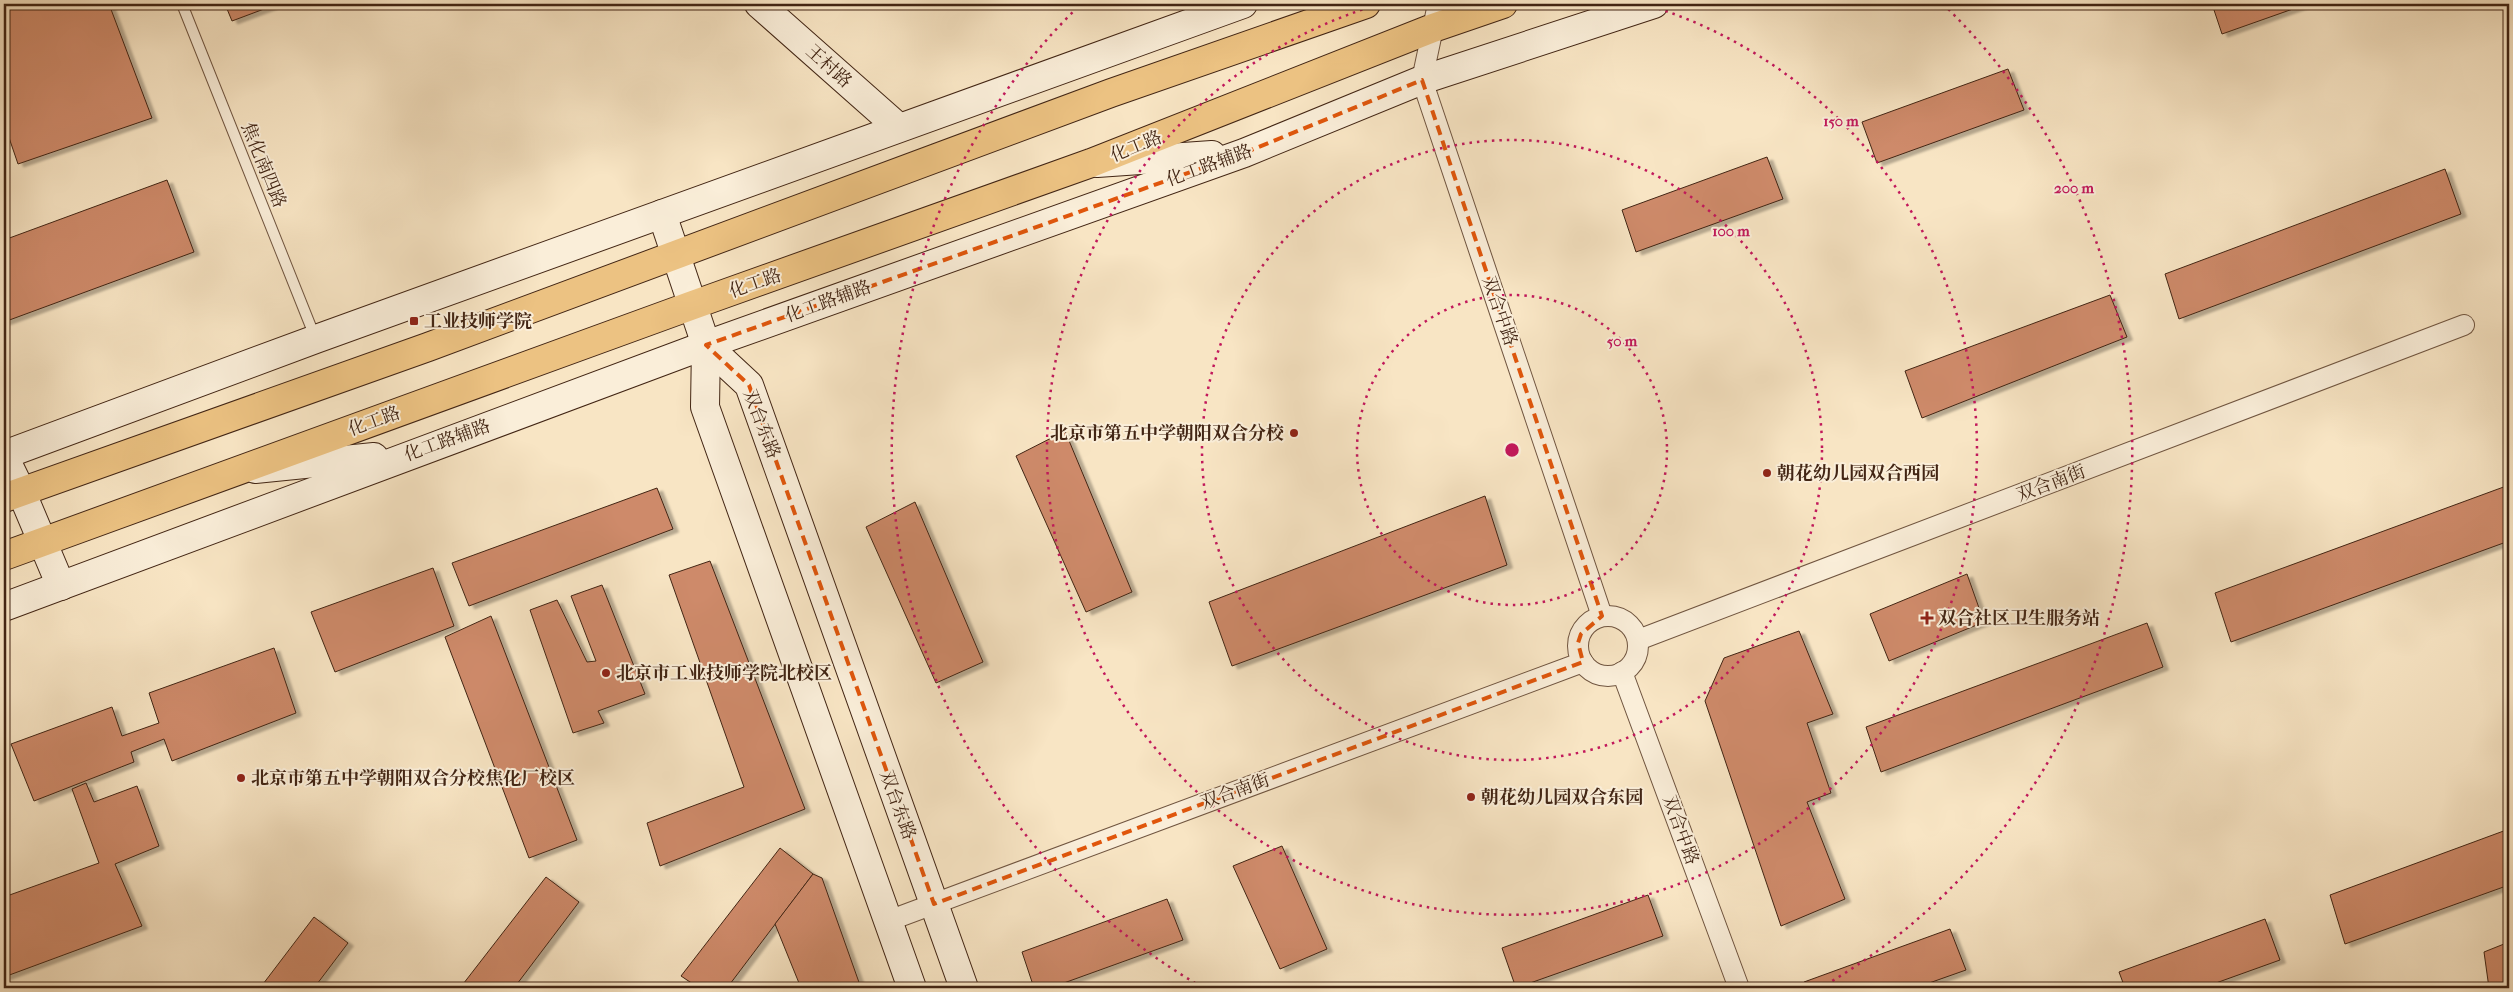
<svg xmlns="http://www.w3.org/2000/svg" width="2513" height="992" viewBox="0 0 2513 992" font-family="'IM FELL French Canon','Noto Serif SC',serif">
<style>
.building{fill:#ce8a6a;stroke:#422514;filter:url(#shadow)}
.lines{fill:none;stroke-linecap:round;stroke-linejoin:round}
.lane-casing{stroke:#705540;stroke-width:12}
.street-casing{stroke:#705540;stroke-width:22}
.secondary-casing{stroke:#422514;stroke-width:30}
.primary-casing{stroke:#422514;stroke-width:30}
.lane{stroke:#faeed9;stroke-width:10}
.street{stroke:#faeed9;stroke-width:20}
.secondary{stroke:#faeed9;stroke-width:28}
.primary{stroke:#ecc282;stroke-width:28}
.marked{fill:none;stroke:#e0560c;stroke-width:4;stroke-dasharray:10 6;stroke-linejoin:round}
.ring{fill:none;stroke:#c2185b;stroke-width:2.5;stroke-dasharray:2.5 5}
.poi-dot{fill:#8f2418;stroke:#faeed9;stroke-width:2}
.labels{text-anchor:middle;stroke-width:4;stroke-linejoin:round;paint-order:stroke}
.street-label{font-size:18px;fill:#422514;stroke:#faeed9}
.poi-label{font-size:18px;font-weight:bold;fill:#422514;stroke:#faeed9;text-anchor:start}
.centre{fill:#c2185b;stroke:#faeed9;stroke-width:2.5}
.ring-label{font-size:15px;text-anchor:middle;font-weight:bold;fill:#c2185b;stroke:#faeed9;stroke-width:4;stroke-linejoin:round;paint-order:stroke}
</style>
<defs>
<filter id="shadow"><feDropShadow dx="5.5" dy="3" stdDeviation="1" flood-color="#0004"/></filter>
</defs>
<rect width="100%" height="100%" fill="#f8e5c4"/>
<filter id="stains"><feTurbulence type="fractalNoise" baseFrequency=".004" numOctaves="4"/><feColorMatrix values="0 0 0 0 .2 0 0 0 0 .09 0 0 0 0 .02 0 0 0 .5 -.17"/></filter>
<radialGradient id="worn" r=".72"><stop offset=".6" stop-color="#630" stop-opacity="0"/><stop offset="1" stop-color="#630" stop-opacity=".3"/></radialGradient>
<g class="building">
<path d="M 24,4 L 109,4 L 152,118 L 18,164 L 4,123 L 4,12 Z"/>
<path d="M 225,4 L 272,4 L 272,6 L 232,21 Z"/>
<path d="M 2212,4 L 2307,4 L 2222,34 Z"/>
<path d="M 2008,69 L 2024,110 L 1877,163 L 1862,122 Z"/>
<path d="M 1767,157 L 1783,199 L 1636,252 L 1622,210 Z"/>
<path d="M 2445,169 L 2461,214 L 2179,319 L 2165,274 Z"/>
<path d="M 167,180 L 194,252 L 4,322 L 4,240 Z"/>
<path d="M 2110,295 L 2127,337 L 1922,418 L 1905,371 Z"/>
<path d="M 1065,431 L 1132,592 L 1086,612 L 1016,456 Z"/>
<path d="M 2509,485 L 2509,541 L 2231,642 L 2215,593 Z"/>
<path d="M 657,488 L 673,529 L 469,606 L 452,563 Z"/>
<path d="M 1485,496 L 1507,565 L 1232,666 L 1209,602 Z"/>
<path d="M 915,502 L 983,662 L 936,683 L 866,527 Z"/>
<path d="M 710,561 L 805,809 L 660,866 L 647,823 L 744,787 L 669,575 Z"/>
<path d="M 433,568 L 454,626 L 335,672 L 311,612 Z"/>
<path d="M 1967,574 L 1984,622 L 1889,661 L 1870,614 Z"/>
<path d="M 602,585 L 645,694 L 598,711 L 604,723 L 573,733 L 530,610 L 557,600 L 587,662 L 596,661 L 571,596 Z"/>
<path d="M 491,616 L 577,840 L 529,858 L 445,637 Z"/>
<path d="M 2147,623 L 2163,667 L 1881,772 L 1866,727 Z"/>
<path d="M 1799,631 L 1833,714 L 1807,723 L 1831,793 L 1807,802 L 1845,899 L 1781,926 L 1705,701 L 1724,658 Z"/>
<path d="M 274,648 L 296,713 L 172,761 L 164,739 L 131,752 L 134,762 L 34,801 L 11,744 L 112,707 L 122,736 L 159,723 L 149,693 Z"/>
<path d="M 86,783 L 94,802 L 137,786 L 159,846 L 115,864 L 142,926 L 4,977 L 4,897 L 99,863 L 72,789 Z"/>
<path d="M 2509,829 L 2509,885 L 2345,944 L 2330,895 Z"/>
<path d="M 1282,846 L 1327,949 L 1280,969 L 1233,866 Z"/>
<path d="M 780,848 L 813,874 L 727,988 L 699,988 L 681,976 Z"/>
<path d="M 813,874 L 822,878 L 861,988 L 801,988 L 775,924 Z"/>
<path d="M 546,877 L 579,902 L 514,988 L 460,988 Z"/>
<path d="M 1648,895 L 1663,936 L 1516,988 L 1502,948 Z"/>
<path d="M 1167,899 L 1183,940 L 1050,988 L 1034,988 L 1022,952 Z"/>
<path d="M 314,917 L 348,943 L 314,988 L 260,988 Z"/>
<path d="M 2265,919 L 2280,960 L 2202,988 L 2125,988 L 2119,972 Z"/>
<path d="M 1950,929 L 1966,970 L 1915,988 L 1806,988 L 1804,982 Z"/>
<path d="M 2509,942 L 2509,988 L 2489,988 L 2484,952 Z"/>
</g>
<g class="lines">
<defs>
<path id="lane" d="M 182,4 L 315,337"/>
<g id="street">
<path d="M 1438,4 L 1422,80 L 1602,616"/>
<circle cx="1608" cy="646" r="30"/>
<path d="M 1638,640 L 2464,325"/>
<path d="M 1622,672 L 1739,988"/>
<path d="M 888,921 L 1583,662"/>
</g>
<g id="secondary">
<path d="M 759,4 L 898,127"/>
<path d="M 1097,163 L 1212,155"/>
<path d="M 662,214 L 706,345 L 705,407 L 912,988"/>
<path d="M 706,345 L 749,385 L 964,988"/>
<path d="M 4,455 L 316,339 L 1243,4"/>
<path d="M 4,456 L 21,491 L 61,586"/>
<path d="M 255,469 L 374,457"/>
<path d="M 4,607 L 706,345 L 1244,153 L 1422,80 L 1654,4"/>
</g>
<g id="primary">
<path d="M 4,498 L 428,347 L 1111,93 L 1366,4"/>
<path d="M 4,556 L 693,305 L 1091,163 L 1433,28 L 1503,4"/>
</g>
</defs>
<use href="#lane" class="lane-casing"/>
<use href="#street" class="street-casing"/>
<use href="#secondary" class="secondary-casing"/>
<use href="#primary" class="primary-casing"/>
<use href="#lane" class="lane"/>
<use href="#street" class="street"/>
<use href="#secondary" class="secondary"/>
<use href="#primary" class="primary"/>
</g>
<path class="marked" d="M 1422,80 L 1602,616 L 1581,634 L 1578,643 L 1583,662 L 934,904 L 749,385 L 706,345 L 1244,153 Z"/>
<g class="ring">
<circle cx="1512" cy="450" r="155"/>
<circle cx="1512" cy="450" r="310"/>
<path d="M1644 4A465 465 0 1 1 1380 4"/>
<path d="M1202 987A620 620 0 0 1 1081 4M1943 4A620 620 0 0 1 1822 987"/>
</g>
<g class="poi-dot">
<rect x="409" y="316" width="10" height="10" rx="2.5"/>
<circle cx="1294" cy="433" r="5"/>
<circle cx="1767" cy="473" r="5"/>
<path d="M1924.5 610.5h5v5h5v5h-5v5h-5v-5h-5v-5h5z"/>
<circle cx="606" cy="673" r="5"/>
<circle cx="241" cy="778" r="5"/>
<circle cx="1471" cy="797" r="5"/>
</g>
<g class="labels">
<g class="street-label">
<text transform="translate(829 66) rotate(42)" y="6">王村路</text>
<text transform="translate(1136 146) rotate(-22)" y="6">化工路</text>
<text transform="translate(264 165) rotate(68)" y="6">焦化南四路</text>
<text transform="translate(1209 165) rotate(-20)" y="6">化工路辅路</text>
<text transform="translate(755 283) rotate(-19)" y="6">化工路</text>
<text transform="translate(828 301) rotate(-20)" y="6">化工路辅路</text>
<text transform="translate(1500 311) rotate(71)" y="6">双合中路</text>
<text transform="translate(374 421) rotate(-20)" y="6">化工路</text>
<text transform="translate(762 424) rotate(69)" y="6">双台东路</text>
<text transform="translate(447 440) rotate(-20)" y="6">化工路辅路</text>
<text transform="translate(2051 483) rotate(-21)" y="6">双合南街</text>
<text transform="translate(1235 791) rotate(-20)" y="6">双合南街</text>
<text transform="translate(898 805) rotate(70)" y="6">双台东路</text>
<text transform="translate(1681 830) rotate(70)" y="6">双合中路</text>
</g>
<g class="poi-label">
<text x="424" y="327">工业技师学院</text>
<text x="1284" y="439" text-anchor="end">北京市第五中学朝阳双合分校</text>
<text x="1777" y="479">朝花幼儿园双合西园</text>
<text x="1938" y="624">双合社区卫生服务站</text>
<text x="616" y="679">北京市工业技师学院北校区</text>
<text x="251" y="784">北京市第五中学朝阳双合分校焦化厂校区</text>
<text x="1481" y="803">朝花幼儿园双合东园</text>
</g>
</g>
<circle cx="1512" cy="450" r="8" class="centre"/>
<g class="ring-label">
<text x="1841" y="126">150 m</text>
<text x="2074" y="193">200 m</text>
<text x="1731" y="236">100 m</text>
<text x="1622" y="346">50 m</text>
</g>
<rect width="2513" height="992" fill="none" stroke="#f8e5c4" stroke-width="20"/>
<rect x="5" y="5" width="2503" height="982" fill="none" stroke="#422514" stroke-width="2.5"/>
<rect x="10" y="10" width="2493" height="972" fill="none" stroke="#422514"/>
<rect width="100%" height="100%" filter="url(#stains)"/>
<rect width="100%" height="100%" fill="url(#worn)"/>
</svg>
